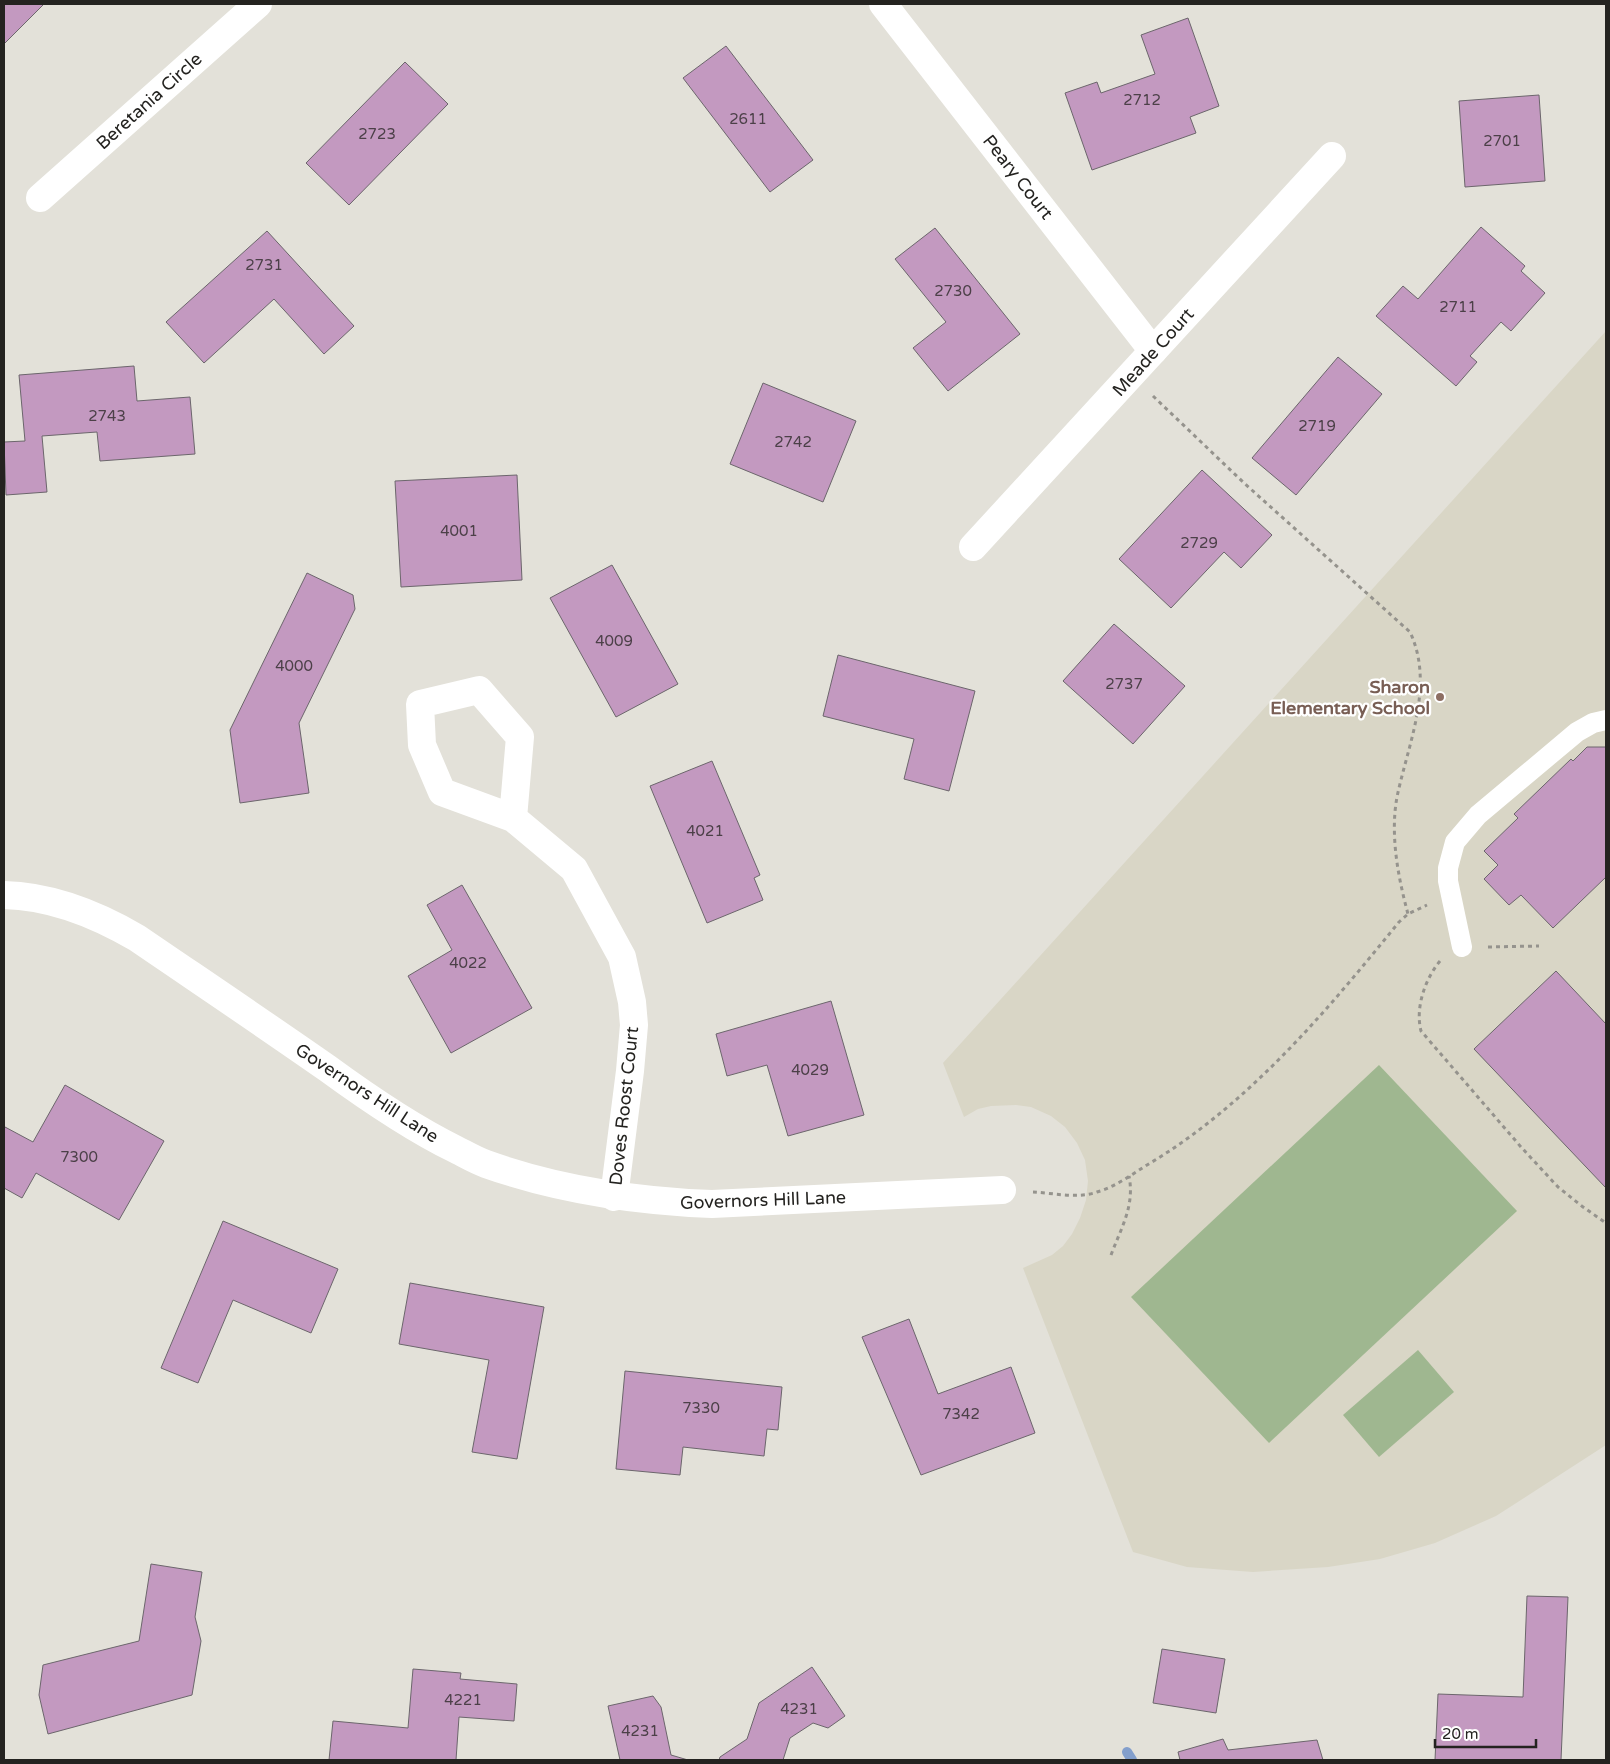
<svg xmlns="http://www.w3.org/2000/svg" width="1610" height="1764" viewBox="0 0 1610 1764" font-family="'Varela Round',sans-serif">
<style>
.built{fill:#d9d6c6}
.green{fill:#9fb790}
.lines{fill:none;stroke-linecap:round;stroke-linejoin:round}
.stream{stroke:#839fcc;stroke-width:10}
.building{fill:#c399c0;stroke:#6c666c}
.path{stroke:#95938d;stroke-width:3;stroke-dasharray:4 4;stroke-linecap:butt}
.lane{stroke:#fff;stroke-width:20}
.street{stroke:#fff;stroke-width:28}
.education-dot{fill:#8d6e63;stroke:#fff;stroke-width:2}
.labels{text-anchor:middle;stroke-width:4.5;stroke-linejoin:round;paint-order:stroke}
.number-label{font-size:15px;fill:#4c4048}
.street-label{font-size:18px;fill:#242320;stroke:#fff}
.education-label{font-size:18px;font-weight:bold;fill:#785e54;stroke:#fff;text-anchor:end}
</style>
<rect width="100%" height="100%" fill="#e3e1d9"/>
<path class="built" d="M 1606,331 L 1606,1445 L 1496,1516 L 1435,1543 L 1380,1559 L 1328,1567 L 1253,1572 L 1187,1567 L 1133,1552 L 1023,1268 L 1052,1255 L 1063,1246 L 1072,1234 L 1080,1218 L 1086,1200 L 1088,1181 L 1085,1160 L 1077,1143 L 1065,1127 L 1051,1116 L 1031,1107 L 1016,1105 L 991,1106 L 978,1109 L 964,1117 L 943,1063 Z"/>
<g class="green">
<path d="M 1379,1065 L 1517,1211 L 1269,1443 L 1131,1297 Z"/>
<path d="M 1418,1350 L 1454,1392 L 1379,1457 L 1343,1415 Z"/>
</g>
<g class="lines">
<path class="stream" d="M 1127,1752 L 1132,1760"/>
</g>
<g class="building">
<path d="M 4,4 L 44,4 L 4,44 Z"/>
<path d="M 1188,18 L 1219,106 L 1190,117 L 1196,133 L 1092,170 L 1065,93 L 1097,82 L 1101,93 L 1155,74 L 1141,35 Z"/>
<path d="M 726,46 L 813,160 L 770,192 L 683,78 Z"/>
<path d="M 405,62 L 448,104 L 349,205 L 306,163 Z"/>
<path d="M 1539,95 L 1545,181 L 1465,187 L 1459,101 Z"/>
<path d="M 1481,227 L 1525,266 L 1521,271 L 1545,293 L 1511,331 L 1501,322 L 1470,356 L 1477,362 L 1456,386 L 1376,316 L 1403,286 L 1418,299 Z"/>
<path d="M 935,228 L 1020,334 L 948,391 L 913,348 L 946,322 L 895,259 Z"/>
<path d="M 267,231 L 354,326 L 324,354 L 274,299 L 204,363 L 166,322 Z"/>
<path d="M 1338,357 L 1382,394 L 1296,495 L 1252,458 Z"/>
<path d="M 134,366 L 137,401 L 190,397 L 195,454 L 100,461 L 97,432 L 42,436 L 47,492 L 6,495 L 4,442 L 25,441 L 19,375 Z"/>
<path d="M 763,383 L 856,421 L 823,502 L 730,464 Z"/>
<path d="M 1202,470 L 1272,535 L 1241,568 L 1224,552 L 1171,608 L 1119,559 Z"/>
<path d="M 517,475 L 522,580 L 401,587 L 395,481 Z"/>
<path d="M 612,565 L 678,684 L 616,717 L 550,598 Z"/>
<path d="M 307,573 L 353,595 L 355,609 L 299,723 L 309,793 L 240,803 L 230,730 Z"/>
<path d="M 1114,624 L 1185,686 L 1133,744 L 1063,681 Z"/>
<path d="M 838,655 L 975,691 L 949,791 L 904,779 L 914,739 L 823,716 Z"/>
<path d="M 1587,747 L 1606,747 L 1606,877 L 1553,928 L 1521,895 L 1509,905 L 1484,879 L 1498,865 L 1484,851 L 1518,818 L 1514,814 L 1571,759 L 1573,761 Z"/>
<path d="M 712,761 L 760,875 L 754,878 L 763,900 L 707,923 L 650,786 Z"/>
<path d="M 462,885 L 532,1008 L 451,1053 L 408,976 L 452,950 L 427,905 Z"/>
<path d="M 1556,971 L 1606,1024 L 1606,1188 L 1474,1049 Z"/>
<path d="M 831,1001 L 864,1115 L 788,1136 L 767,1065 L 727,1076 L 716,1034 Z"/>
<path d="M 65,1085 L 164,1141 L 119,1220 L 36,1173 L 22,1198 L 4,1188 L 4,1129 L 5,1127 L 33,1142 Z"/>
<path d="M 223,1221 L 338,1269 L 311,1333 L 233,1300 L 198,1383 L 161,1368 Z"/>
<path d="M 410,1283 L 544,1307 L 517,1459 L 472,1452 L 489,1360 L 399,1344 Z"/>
<path d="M 909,1319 L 938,1394 L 1011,1367 L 1035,1433 L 921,1475 L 862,1337 Z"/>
<path d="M 625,1371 L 782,1387 L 778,1430 L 767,1429 L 764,1456 L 683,1447 L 680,1475 L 616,1469 Z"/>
<path d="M 151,1564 L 202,1572 L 195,1617 L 201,1641 L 192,1695 L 48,1734 L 39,1695 L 43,1665 L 139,1641 Z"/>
<path d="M 1527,1596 L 1568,1597 L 1561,1760 L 1435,1760 L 1438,1694 L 1523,1697 Z"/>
<path d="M 1162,1649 L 1225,1659 L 1216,1713 L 1153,1703 Z"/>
<path d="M 812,1667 L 845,1716 L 828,1728 L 813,1723 L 790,1738 L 783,1760 L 719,1760 L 720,1757 L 747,1739 L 759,1703 Z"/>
<path d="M 413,1669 L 461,1673 L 460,1679 L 517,1684 L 514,1721 L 459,1717 L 456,1760 L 329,1760 L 333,1721 L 408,1728 Z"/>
<path d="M 653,1696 L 661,1707 L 671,1755 L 688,1760 L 620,1760 L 608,1706 Z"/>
<path d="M 1223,1739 L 1228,1750 L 1317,1740 L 1323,1760 L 1180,1760 L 1178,1752 Z"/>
</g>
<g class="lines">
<g class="path">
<path d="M 1153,396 L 1244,483 L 1410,632 C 1435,685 1408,744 1397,797 C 1390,835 1398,877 1408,914"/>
<path d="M 1488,947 L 1539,946"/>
<path d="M 1440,961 C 1425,979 1415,1008 1421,1031 L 1521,1147 L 1558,1187 L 1583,1207 L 1606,1223"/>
<path d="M 1033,1192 C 1053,1193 1078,1199 1097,1192 C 1115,1187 1131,1175 1147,1165 C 1248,1105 1326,1012 1399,922 L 1408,914 L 1427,905"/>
<path d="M 1111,1255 C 1121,1228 1135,1206 1129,1176"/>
</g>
<path class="lane" d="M 1462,947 L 1448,881 L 1448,868 L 1455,842 L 1478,815 L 1577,732 L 1593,723 L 1606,720"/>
<g class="street">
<path d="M 883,4 L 1153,351"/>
<path d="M 40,198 L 258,4"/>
<path d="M 973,547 L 1332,156"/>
<path d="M 513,818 L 442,792 L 422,745 L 420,704 L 479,690 L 520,737 L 513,818 L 574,869 L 622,957 L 632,1002 L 634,1025 L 630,1071 L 614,1197"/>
<path d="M 4,895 C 52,896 96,914 137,938 C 200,981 264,1024 327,1068 C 368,1098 410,1127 455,1149 C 465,1154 475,1160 486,1164 C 559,1190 634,1201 712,1204 L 1002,1190"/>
</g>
</g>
<circle class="education-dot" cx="1440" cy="697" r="5"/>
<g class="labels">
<g class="number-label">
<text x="1142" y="105">2712</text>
<text x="748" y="124">2611</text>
<text x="377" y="139">2723</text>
<text x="1502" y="146">2701</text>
<text x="264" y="270">2731</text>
<text x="953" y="296">2730</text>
<text x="1458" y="312">2711</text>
<text x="107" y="421">2743</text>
<text x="1317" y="431">2719</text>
<text x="793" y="447">2742</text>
<text x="459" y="536">4001</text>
<text x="1199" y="548">2729</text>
<text x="614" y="646">4009</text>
<text x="294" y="671">4000</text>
<text x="1124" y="689">2737</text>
<text x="705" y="836">4021</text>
<text x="468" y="968">4022</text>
<text x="810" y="1075">4029</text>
<text x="79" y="1162">7300</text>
<text x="701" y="1413">7330</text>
<text x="961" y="1419">7342</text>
<text x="463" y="1705">4221</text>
<text x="799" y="1714">4231</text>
<text x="640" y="1736">4231</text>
</g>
<g class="street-label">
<text transform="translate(149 101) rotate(-42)" y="6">Beretania Circle</text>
<text transform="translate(1018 177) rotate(52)" y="6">Peary Court</text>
<text transform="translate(1153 352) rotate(-48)" y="6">Meade Court</text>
<text transform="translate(367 1093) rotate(33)" y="6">Governors Hill Lane</text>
<text transform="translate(624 1106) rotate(-84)" y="6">Doves Roost Court</text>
<text transform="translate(763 1200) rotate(-2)" y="6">Governors Hill Lane</text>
</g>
<g class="education-label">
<text x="1430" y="693">Sharon<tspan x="1430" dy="21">Elementary School</tspan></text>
</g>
</g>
<rect width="1610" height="1764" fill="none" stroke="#242320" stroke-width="10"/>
<path d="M1435 1739v8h101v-8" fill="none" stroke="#242320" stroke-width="2.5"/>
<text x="1442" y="1739" font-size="15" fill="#242320" stroke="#ffffff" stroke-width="4" paint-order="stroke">20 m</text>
</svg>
